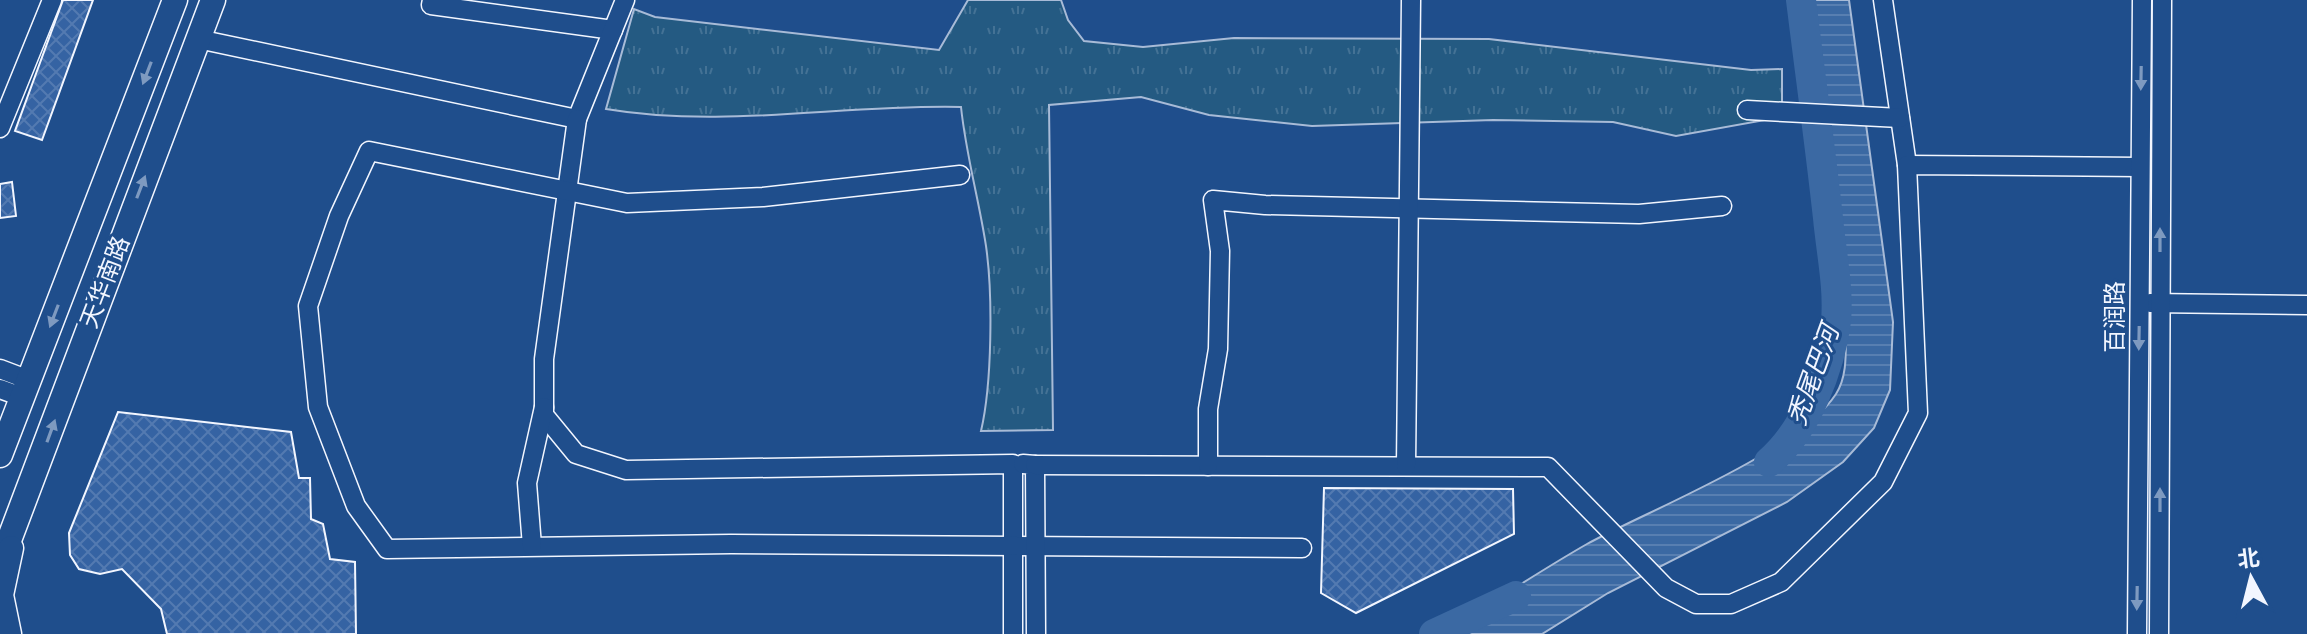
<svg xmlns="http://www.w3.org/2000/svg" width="2307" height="634" viewBox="0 0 2307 634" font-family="Roboto,'Noto Sans SC',sans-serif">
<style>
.park{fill:url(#park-tufts);stroke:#a8bbd7;stroke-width:2}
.water{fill:url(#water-rules);stroke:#a8bbd7;stroke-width:2}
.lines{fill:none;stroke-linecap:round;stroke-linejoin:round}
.river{stroke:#3b69a3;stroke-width:30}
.building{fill:url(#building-cross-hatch);stroke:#f2f6ff;stroke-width:2}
.minor-casing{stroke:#f2f6ff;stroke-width:21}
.major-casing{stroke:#f2f6ff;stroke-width:27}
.minor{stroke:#1f4e8c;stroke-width:18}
.major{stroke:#1f4e8c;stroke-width:24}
.oneway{fill:#7e9ac0}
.labels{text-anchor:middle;stroke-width:6;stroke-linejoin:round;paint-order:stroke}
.street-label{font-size:24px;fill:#f2f6ff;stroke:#1f4e8c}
.water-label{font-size:26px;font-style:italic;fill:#f2f6ff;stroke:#1f4e8c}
</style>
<defs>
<pattern id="park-tufts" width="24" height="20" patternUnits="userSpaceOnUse" patternTransform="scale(2)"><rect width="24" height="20" fill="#245a82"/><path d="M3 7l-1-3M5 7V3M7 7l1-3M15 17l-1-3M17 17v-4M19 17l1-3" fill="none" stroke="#447295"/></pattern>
<pattern id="water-rules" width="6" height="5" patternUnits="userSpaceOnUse" patternTransform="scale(2)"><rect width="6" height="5" fill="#3b69a3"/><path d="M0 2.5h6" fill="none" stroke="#587fb1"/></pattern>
<pattern id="building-cross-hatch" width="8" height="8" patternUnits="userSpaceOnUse" patternTransform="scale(2)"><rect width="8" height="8" fill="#3563a3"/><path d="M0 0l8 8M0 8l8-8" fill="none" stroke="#537ab1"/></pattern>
</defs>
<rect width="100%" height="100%" fill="#1f4e8c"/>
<path class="park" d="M 968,0 L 1061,0 L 1068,20 L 1084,41 L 1143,47 L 1234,38 L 1489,39 L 1751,70 L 1782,69 L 1782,117 L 1676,136 L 1613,122 L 1493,120 L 1312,126 L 1209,115 L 1141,97 L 1049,105 L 1053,430 L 981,431 C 992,384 993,295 986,246 C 979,200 966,155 961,107 C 843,104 724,129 606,109 L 634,9 L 655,17 L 939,50 Z"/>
<path class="water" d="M 1802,0 L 1849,0 L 1893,322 L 1890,390 L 1874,428 L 1843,462 L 1787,502 L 1608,593 L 1542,634 L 1442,634 C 1490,604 1538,572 1587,544 C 1651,509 1798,452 1836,394 C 1849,374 1845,346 1846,323 Z"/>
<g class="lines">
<g class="river">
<path d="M 1769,462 C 1806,430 1830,369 1836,321 C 1839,288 1831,251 1828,218 C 1820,145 1810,73 1801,0"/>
<path d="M 1434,634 L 1516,596"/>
</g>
</g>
<g class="building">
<path d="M 63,0 L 93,0 L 42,140 L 15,131 Z"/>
<path d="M 12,182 L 16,216 L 0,218 L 0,184 Z"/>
<path d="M 118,412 L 291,432 L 299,478 L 310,478 L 311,519 L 323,524 L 330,559 L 355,562 L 356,634 L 167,634 L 161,609 L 122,569 L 100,574 L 79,569 L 70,555 L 69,533 Z"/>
<path d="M 1324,488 L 1513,489 L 1514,534 L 1356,613 L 1321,593 Z"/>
</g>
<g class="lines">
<defs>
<g id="minor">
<path d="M 432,0 L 431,5 L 613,30"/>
<path d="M 1883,0 L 1907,165"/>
<path d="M 198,39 L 577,119 L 625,0"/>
<path d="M 1747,110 L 1900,118"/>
<path d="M 577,119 L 544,359 L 544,415 L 576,454 L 626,470 L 1013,464 L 1013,634"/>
<path d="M 0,128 L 52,0"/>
<path d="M 960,175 L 763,197 L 627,203 L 369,151 L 339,216 L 308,306 L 318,407 L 356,506 L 387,549 L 731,544 L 1302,548"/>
<path d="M 2150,303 L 2307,305"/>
<path d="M 0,369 L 29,380"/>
<path d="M 0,389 L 22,397"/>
<path d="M 1023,464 L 1035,465 L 1036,634"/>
<path d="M 1035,465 L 1548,467 L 1666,588 L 1696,604 L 1731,604 L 1781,582 L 1883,482 L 1918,413 L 1907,165 L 2140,167"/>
<path d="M 1208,466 L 1208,409 L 1218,349 L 1220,251 L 1213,200 L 1265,205 L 1639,214 L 1722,206"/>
<path d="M 1406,466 L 1411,0"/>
<path d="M 532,546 L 527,483 L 544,407"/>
<path d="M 2137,634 L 2142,0"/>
<path d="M 2159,634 L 2162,0"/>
</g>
<g id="major">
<path d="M 0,455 L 175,0"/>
<path d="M 0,564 L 213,0"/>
<path d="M 9,634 L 1,595 L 11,548"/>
</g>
</defs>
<use href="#minor" class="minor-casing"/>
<use href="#major" class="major-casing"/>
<use href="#minor" class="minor"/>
<use href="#major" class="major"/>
</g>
<defs><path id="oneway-solid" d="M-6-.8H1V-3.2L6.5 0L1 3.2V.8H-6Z" transform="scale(2)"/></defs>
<g class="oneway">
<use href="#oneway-solid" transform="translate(147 73) rotate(111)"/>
<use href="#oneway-solid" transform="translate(2141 78) rotate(91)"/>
<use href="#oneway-solid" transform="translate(141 187) rotate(-69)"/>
<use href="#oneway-solid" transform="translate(2160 240) rotate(-90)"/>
<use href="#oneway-solid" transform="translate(54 316) rotate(111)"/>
<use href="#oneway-solid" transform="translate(2139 338) rotate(91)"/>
<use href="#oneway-solid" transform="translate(51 431) rotate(-70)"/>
<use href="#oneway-solid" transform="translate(2160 500) rotate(-90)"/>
<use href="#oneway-solid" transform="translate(2137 598) rotate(91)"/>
</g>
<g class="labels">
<g class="street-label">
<text transform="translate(105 282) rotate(-69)" y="8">天华南路</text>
<text transform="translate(2115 317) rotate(-90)" y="8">百润路</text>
</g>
<g class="water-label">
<text transform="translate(1813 375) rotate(-70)" y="9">秃尾巴河</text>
</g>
</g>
<g transform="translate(2251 578) rotate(353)" stroke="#1f4e8c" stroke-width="6" paint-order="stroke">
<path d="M0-6L14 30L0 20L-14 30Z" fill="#f2f6ff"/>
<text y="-12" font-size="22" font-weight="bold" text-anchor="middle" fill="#f2f6ff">北</text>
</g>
</svg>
